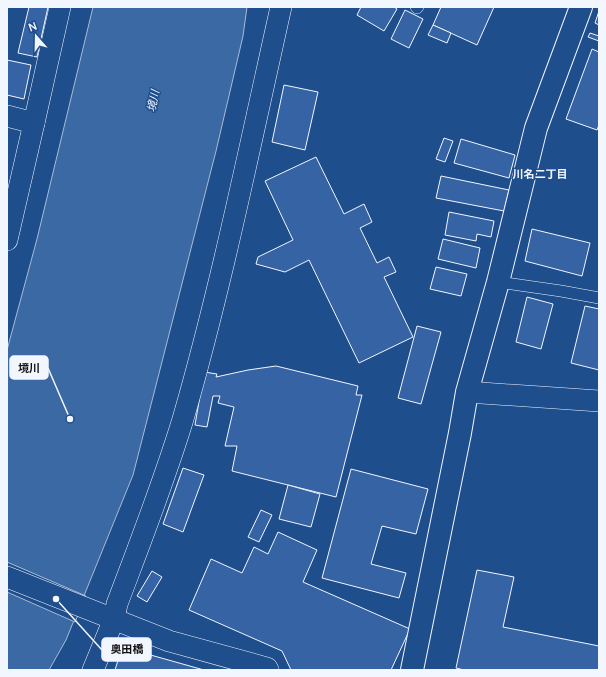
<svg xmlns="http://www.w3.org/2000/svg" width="606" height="677" viewBox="0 0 606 677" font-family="Manrope,'Noto Sans JP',sans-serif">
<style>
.water{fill:#3b69a3;stroke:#a8bbd7}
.pier{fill:#1f4e8c;stroke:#a8bbd7}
.building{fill:#3563a3;stroke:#f2f6ff}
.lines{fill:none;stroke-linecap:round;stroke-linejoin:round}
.lane-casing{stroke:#f2f6ff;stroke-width:12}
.street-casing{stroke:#f2f6ff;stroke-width:22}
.secondary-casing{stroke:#f2f6ff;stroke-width:24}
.lane{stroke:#1f4e8c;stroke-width:11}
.street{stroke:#1f4e8c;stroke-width:21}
.secondary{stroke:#1f4e8c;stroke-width:22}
.labels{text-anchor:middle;stroke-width:3;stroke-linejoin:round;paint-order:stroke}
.water-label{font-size:11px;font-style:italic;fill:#f2f6ff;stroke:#1f4e8c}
.neighbourhood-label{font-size:11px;font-weight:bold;fill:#f2f6ff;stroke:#1f4e8c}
.leader{fill:none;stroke:#f2f6ff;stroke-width:1.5}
.callout-dot{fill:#f2f6ff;stroke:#1f4e8c;stroke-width:1.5}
.callout{fill:#f2f6ff;stroke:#f2f6ff;stroke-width:1.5}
.callout-label{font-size:11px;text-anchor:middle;font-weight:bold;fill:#111}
</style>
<rect width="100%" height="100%" fill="#1f4e8c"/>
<path class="water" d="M 93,7 L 247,7 L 243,36 L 216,151 L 133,475 L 66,640 L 49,670 L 7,670 L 7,350 L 37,239 Z"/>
<path class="pier" d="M 7,562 L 86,596 L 75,622 L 7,592 Z"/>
<g class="building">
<path d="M 29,7 L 48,7 L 37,57 L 18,53 Z"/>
<path d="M 361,7 L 394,7 L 397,9 L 384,31 L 357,15 Z"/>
<path d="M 441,7 L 494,7 L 477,45 L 433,25 Z"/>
<path d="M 405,10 L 423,19 L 409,48 L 391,39 Z"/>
<path d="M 599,11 L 599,25 L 595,23 Z"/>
<path d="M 433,25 L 451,33 L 447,43 L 428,35 Z"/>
<path d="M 590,33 L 599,36 L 599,41 L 588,37 Z"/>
<path d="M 592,49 L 599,52 L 599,125 L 597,130 L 566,119 Z"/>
<path d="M 7,60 L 31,65 L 24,99 L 7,95 Z"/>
<path d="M 284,85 L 318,92 L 305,150 L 272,142 Z"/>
<path d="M 444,138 L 453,141 L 445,162 L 436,159 Z"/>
<path d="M 461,139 L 515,155 L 509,178 L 454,163 Z"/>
<path d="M 316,157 L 344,214 L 364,204 L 372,222 L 360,228 L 377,263 L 389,257 L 396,272 L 384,277 L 413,337 L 359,363 L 309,260 L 285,272 L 256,264 L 258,257 L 293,240 L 265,181 Z"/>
<path d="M 441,176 L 509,190 L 504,211 L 436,198 Z"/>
<path d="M 449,212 L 494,221 L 491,237 L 477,234 L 476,241 L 445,235 Z"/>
<path d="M 532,229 L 590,243 L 582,276 L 525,261 Z"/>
<path d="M 443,239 L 480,248 L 476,268 L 438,259 Z"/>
<path d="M 436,267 L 467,274 L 461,296 L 430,289 Z"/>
<path d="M 527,297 L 553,304 L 541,349 L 516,342 Z"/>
<path d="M 585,306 L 599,309 L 599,370 L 571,363 Z"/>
<path d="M 417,326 L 441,332 L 421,404 L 398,398 Z"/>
<path d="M 276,366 L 358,386 L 356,395 L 362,395 L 336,497 L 232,471 L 237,446 L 225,446 L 234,407 L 218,403 L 220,396 L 213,396 L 207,427 L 195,425 L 204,372 L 217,374 L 216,377 L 248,370 Z"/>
<path d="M 183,468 L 204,475 L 183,532 L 163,524 Z"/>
<path d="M 351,469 L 428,489 L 416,534 L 382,526 L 371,564 L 406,573 L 399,598 L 322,578 Z"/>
<path d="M 288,485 L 320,494 L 311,527 L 279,519 Z"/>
<path d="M 261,510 L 272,515 L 259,542 L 248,537 Z"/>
<path d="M 278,532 L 317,550 L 303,582 L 410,629 L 391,670 L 291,670 L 282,651 L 189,610 L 211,559 L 242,573 L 254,547 L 268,554 Z"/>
<path d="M 477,570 L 514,577 L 503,627 L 599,646 L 599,670 L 464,670 L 456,668 Z"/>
<path d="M 152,571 L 162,577 L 147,602 L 137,596 Z"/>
<path d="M 122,647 L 204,670 L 115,670 Z"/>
</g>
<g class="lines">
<defs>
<g id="lane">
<path d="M 416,7 L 417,8 L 418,7"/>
<path d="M 498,282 L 561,291 L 599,298"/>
</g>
<g id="street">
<path d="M 7,116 L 34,123"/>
<path d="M 7,240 L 34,123 L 60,7"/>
<path d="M 467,392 L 599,401"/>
<path d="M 7,577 L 169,641 L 267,668 L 268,670"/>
<path d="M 93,670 L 114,619 L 117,604 C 140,543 164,482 183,419 C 222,284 250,145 281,7"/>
</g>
<path id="secondary" d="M 412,670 L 460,433 L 467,392 L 498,282 L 536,128 L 581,7"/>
</defs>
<use href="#lane" class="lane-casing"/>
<use href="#street" class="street-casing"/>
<use href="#secondary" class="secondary-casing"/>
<use href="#lane" class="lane"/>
<use href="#street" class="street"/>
<use href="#secondary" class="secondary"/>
</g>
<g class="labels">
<g class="water-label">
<text transform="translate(153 101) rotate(-79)" y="4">境川</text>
</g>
<g class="neighbourhood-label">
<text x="540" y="178">川名二丁目</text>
</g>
</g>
<path class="leader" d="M70 419L48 368M56 599L102 650"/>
<g class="callout-dot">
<circle cx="70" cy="419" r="4"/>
<circle cx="56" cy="599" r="4"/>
</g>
<g class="callout">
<rect x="10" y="356" width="38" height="23" rx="4"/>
<rect x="102" y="638" width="49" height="23" rx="4"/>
</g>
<g class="callout-label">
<text x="29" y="372">境川</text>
<text x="127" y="653">奥田橋</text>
</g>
<rect width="606" height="677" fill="none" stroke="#f2f6ff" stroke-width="16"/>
<g transform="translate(36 36) rotate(340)" stroke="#1f4e8c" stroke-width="3" paint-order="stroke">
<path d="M0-3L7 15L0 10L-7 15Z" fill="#f2f6ff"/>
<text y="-6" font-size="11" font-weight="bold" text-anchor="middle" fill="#f2f6ff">N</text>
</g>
</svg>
